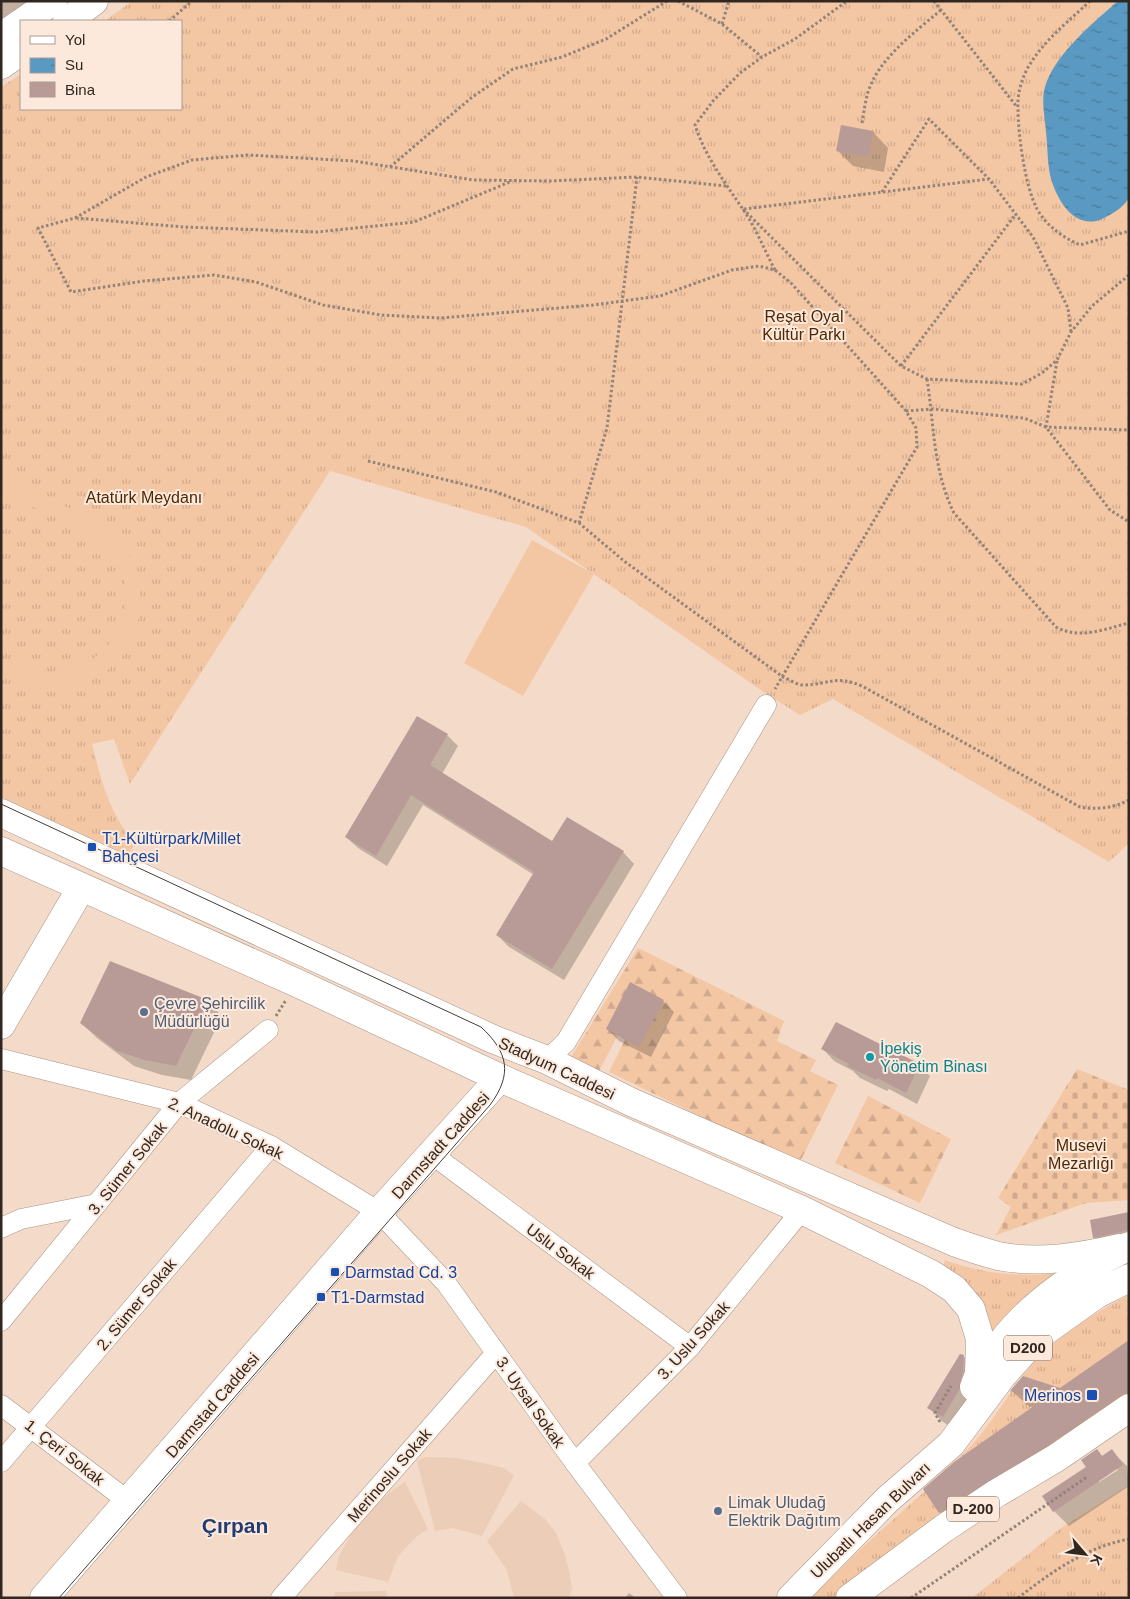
<svg xmlns="http://www.w3.org/2000/svg" width="1130" height="1599" viewBox="0 0 1130 1599" font-family="Arial,sans-serif">
<style>
.built{fill:#eccdb7}
.grass{fill:url(#grass-tufts)}
.forest{fill:url(#forest-firs)}
.cemetery{fill:url(#cemetery-stones)}
.pitch{fill:#f3c6a4}
.water{fill:url(#water-ripples)}
.shadow{fill:#0003;fill-rule:evenodd}
.building{fill:#b89a97}
.lines{fill:none;stroke-linecap:round;stroke-linejoin:round}
.street-casing{stroke:#aa9382;stroke-width:21}
.secondary-casing{stroke:#aa9382;stroke-width:29}
.primary-casing{stroke:#aa9382;stroke-width:29}
.highway-casing{stroke:#aa9382;stroke-width:29}
.path{stroke:#948377;stroke-width:3;stroke-dasharray:2.5 2.5;stroke-linecap:butt}
.street{stroke:#fff;stroke-width:20}
.secondary{stroke:#fff;stroke-width:28}
.primary{stroke:#fff;stroke-width:28}
.highway{stroke:#fff;stroke-width:28}
.tram{stroke:#473c35;stroke-width:1}
.transit-dot{fill:#1a4fb4;stroke:#fde9db;stroke-width:2}
.service-dot{fill:#5c6f8a;stroke:#fde9db;stroke-width:2}
.culture-dot{fill:#0f9aa8;stroke:#fde9db;stroke-width:2}
.labels{text-anchor:middle;stroke-width:4;stroke-linejoin:round;paint-order:stroke}
.shield{fill:#fde9db;stroke:#6e6159;stroke-width:1}
.shield-label{font-size:15px;font-weight:bold;fill:#302721}
.park-label{font-size:16px;fill:#4d2804;stroke:#fde9db}
.transit-label{font-size:16px;fill:#164399;stroke:#fde9db;text-anchor:start}
.service-label{font-size:16px;fill:#4e5e75;stroke:#fde9db;text-anchor:start}
.culture-label{font-size:16px;fill:#0d838f;stroke:#fde9db;text-anchor:start}
.street-label{font-size:16px;fill:#302721;stroke:#fde9db}
.district-label{font-size:21px;font-weight:bold;fill:#233d74;stroke:#fde9db}
</style>
<defs>
<pattern id="grass-tufts" width="24" height="20" patternUnits="userSpaceOnUse" patternTransform="scale(1.25)"><rect width="24" height="20" fill="#f3c6a4"/><path d="M3 7l-1-3M5 7V3M7 7l1-3M15 17l-1-3M17 17v-4M19 17l1-3" fill="none" stroke="#d1aa8d"/></pattern>
<pattern id="forest-firs" width="22" height="20" patternUnits="userSpaceOnUse" patternTransform="scale(1.25)"><rect width="22" height="20" fill="#f3c6a4"/><path d="M5 1l3.5 6h-7zM16 11l3.5 6h-7z" fill="#d1aa8d"/></pattern>
<pattern id="cemetery-stones" width="16" height="16" patternUnits="userSpaceOnUse" patternTransform="scale(1.25)"><rect width="16" height="16" fill="#f3c6a4"/><path d="M2 7V4a2 2 0 0 1 4 0v3zM10 15v-3a2 2 0 0 1 4 0v3z" fill="#d1aa8d"/></pattern>
<pattern id="water-ripples" width="26" height="14" patternUnits="userSpaceOnUse" patternTransform="scale(1.25)"><rect width="26" height="14" fill="#5a99c2"/><path d="M2 4q2-2 4 0t4 0M15 11q2-2 4 0t4 0" fill="none" stroke="#4b7d9d"/></pattern>
</defs>
<rect width="100%" height="100%" fill="#f4dbc9"/>
<g class="built">
<path d="M 425,1457 L 456,1458 L 488,1464 L 503,1468 L 514,1475 L 482,1536 L 453,1528 L 435,1531 L 417,1461 Z"/>
<path d="M 405,1482 L 428,1529 L 416,1537 L 398,1556 L 388,1582 L 336,1570 L 339,1556 L 352,1533 L 378,1501 Z"/>
<path d="M 521,1501 L 545,1519 L 556,1533 L 564,1552 L 569,1571 L 572,1588 L 569,1598 L 514,1598 L 507,1570 L 487,1541 Z"/>
<path d="M 386,1591 L 387,1598 L 334,1598 L 335,1592 Z"/>
</g>
<g class="grass">
<path d="M 132,1 L 1129,1 L 1129,843 L 1109,862 L 833,699 L 800,715 L 765,693 L 526,527 L 330,471 L 130,784 L 114,739 L 92,744 C 102,783 109,812 135,844 L 128,855 L 1,797 L 1,87 L 21,74 L 21,109 L 181,109 L 181,21 L 105,21 Z"/>
<path d="M 945,1260 C 998,1280 1047,1276 1101,1269 L 990,1365 L 991,1329 L 984,1307 L 943,1266 Z"/>
<path d="M 1129,1295 L 1129,1406 L 845,1598 L 812,1598 C 860,1545 917,1502 966,1451 C 991,1426 1008,1393 1031,1366 C 1057,1336 1093,1313 1129,1295 Z"/>
<path d="M 1129,1485 L 1129,1598 L 972,1598 L 1061,1528 Z"/>
</g>
<g class="forest">
<path d="M 638,948 L 784,1021 L 777,1041 L 816,1060 L 810,1071 L 838,1085 L 799,1164 L 609,1072 L 625,1040 L 618,1035 L 599,1071 L 570,1059 Z"/>
<path d="M 868,1096 L 951,1139 L 920,1203 L 835,1163 Z"/>
</g>
<path class="cemetery" d="M 1077,1069 L 1129,1090 L 1129,1200 L 1086,1203 L 996,1235 L 1011,1207 L 998,1198 Z"/>
<g class="pitch">
<path d="M 1,476 L 107,526 C 173,586 136,692 45,690 C 30,689 14,681 1,675 L 1,658 C 22,668 40,674 64,671 C 104,665 135,620 124,580 C 121,567 112,553 103,544 C 89,528 24,504 1,493 Z"/>
<path d="M 532,540 L 594,574 L 523,696 L 464,663 Z"/>
</g>
<path class="water" d="M 1118,1 L 1129,1 L 1129,198 C 1123,208 1112,214 1102,219 C 1076,230 1059,203 1052,182 C 1047,167 1048,148 1046,132 C 1045,118 1041,100 1045,87 C 1054,55 1094,22 1118,1 Z"/>
<g class="shadow">
<path d="M 1,1 L 52,1 L 1,37 Z"/>
<path d="M 873,132 L 888,148 L 884,172 L 853,166 L 837,150 Z"/>
<path d="M 447,735 L 458,746 L 442,774 L 553,843 L 623,852 L 634,864 L 564,980 L 509,947 L 497,935 L 534,875 L 423,805 L 387,866 L 358,848 L 346,837 Z"/>
<path d="M 207,1001 L 222,1016 L 191,1080 L 162,1075 L 134,1066 L 97,1038 L 81,1023 Z"/>
<path d="M 663,1001 L 674,1012 L 651,1057 L 619,1041 L 607,1029 Z"/>
<path d="M 823,1049 L 919,1065 L 930,1076 L 917,1104 L 889,1089 L 887,1091 L 860,1078 L 853,1071 L 834,1061 Z"/>
<path d="M 1129,1213 L 1129,1248 L 1109,1252 L 1094,1237 Z"/>
<path d="M 1129,1341 L 1129,1414 L 955,1527 L 940,1512 L 1034,1408 L 1027,1405 L 1012,1391 L 1060,1389 Z"/>
<path d="M 963,1356 L 979,1371 L 958,1431 L 943,1422 L 928,1407 Z"/>
<path d="M 1097,1450 L 1103,1457 L 1112,1451 L 1127,1466 L 1129,1486 L 1069,1526 L 1054,1511 L 1088,1467 ZM 1116,1468 L 1118,1470 L 1099,1482 L 1099,1479 Z"/>
<path d="M 629,1593 L 636,1598 L 625,1598 Z"/>
</g>
<g class="building">
<path d="M 841,125 L 873,131 L 868,157 L 836,151 Z"/>
<path d="M 417,716 L 448,734 L 430,765 L 552,841 L 567,817 L 624,851 L 552,969 L 496,935 L 534,872 L 411,795 L 376,856 L 345,837 Z"/>
<path d="M 110,961 L 208,1000 L 176,1066 L 145,1060 L 117,1051 L 80,1023 Z"/>
<path d="M 630,982 L 664,1000 L 639,1047 L 606,1029 Z"/>
<path d="M 836,1022 L 920,1064 L 906,1093 L 877,1078 L 876,1080 L 847,1066 L 849,1064 L 821,1049 Z"/>
<path d="M 1129,1212 L 1129,1230 L 1093,1238 L 1090,1220 Z"/>
<path d="M 1129,1340 L 1129,1393 L 1120,1395 L 1048,1445 L 939,1513 L 923,1489 L 954,1462 L 1041,1401 L 1010,1391 L 1023,1376 L 1060,1388 Z"/>
<path d="M 960,1354 L 964,1355 L 963,1371 L 959,1390 L 943,1417 L 927,1408 Z"/>
<path d="M 1097,1449 L 1102,1456 L 1112,1449 L 1123,1465 L 1053,1512 L 1042,1496 L 1086,1467 L 1081,1460 Z"/>
</g>
<g class="lines">
<defs>
<g id="street">
<path d="M 1,1059 L 179,1103 L 271,1146 L 379,1212 L 446,1283 L 575,1463 L 677,1598"/>
<path d="M 547,1060 L 566,1042 L 766,705"/>
<path d="M 433,1155 L 690,1347"/>
<path d="M 1,1228 L 21,1219 L 97,1204"/>
<path d="M 1,1321 L 179,1103 L 268,1030"/>
<path d="M 1,1405 L 128,1501"/>
<path d="M 1,1462 L 271,1146"/>
<path d="M 575,1463 L 690,1347 L 802,1210"/>
<path d="M 281,1598 L 496,1353"/>
</g>
<g id="secondary">
<path d="M 1,1025 L 81,888"/>
<path d="M 44,1598 L 379,1212 L 500,1078"/>
</g>
<g id="primary">
<path d="M 24,21 L 53,1"/>
<path d="M 67,21 L 94,1"/>
<path d="M 1,37 L 21,23"/>
<path d="M 1,65 L 21,51"/>
<path d="M 1,813 L 495,1040 L 547,1060 L 631,1102 L 954,1242 C 968,1247 983,1252 998,1256 C 1038,1264 1081,1257 1120,1248"/>
<path d="M 1,851 L 297,983 L 500,1078 L 802,1210 L 931,1274 L 954,1289 L 971,1309 L 980,1339 L 979,1374 L 974,1387"/>
</g>
<g id="highway">
<path d="M 977,1390 C 984,1375 991,1356 1001,1343 C 1035,1299 1081,1271 1129,1246"/>
<path d="M 791,1598 L 887,1500 L 951,1444 L 1002,1376 L 1038,1336 L 1097,1294 L 1129,1278"/>
<path d="M 850,1598 L 943,1529 L 997,1493 L 1056,1458 L 1129,1408"/>
</g>
</defs>
<use href="#street" class="street-casing"/>
<use href="#secondary" class="secondary-casing"/>
<use href="#primary" class="primary-casing"/>
<use href="#highway" class="highway-casing"/>
<g class="path">
<path d="M 678,1 L 722,24 L 762,57"/>
<path d="M 934,1 L 1017,107"/>
<path d="M 1090,1 C 1070,20 1047,38 1032,61 C 1023,74 1017,92 1018,108 C 1018,135 1025,186 1037,209 C 1047,226 1062,237 1080,245 L 1129,231"/>
<path d="M 169,21 L 192,1"/>
<path d="M 722,24 L 729,1"/>
<path d="M 862,123 C 864,112 865,102 868,92 C 879,58 915,32 941,10"/>
<path d="M 390,167 L 471,98 L 513,69 L 562,57 L 606,39 L 667,1"/>
<path d="M 726,186 L 637,177 L 550,181 L 473,180 L 354,161 L 248,155 L 192,160 L 146,177 L 75,218 L 38,228 L 71,292 L 144,281 L 214,275 L 256,282 L 323,305 L 381,315 L 441,318 L 593,305 L 660,296 L 732,270 L 759,266 L 775,270 L 791,283 L 906,411 L 916,428 L 917,447 L 775,689"/>
<path d="M 882,192 L 929,119 L 989,179 L 1033,237 L 1068,308 L 1071,332"/>
<path d="M 743,209 L 901,366 L 927,379 L 1022,384 L 1042,373 L 1057,360 L 1071,332 L 1092,306 L 1129,275"/>
<path d="M 744,209 L 989,179"/>
<path d="M 76,218 L 184,227 L 317,232 L 414,222 L 512,181"/>
<path d="M 775,270 C 764,249 755,226 742,208 C 724,181 705,156 695,125 L 713,101 L 740,73 L 762,57 L 795,39 L 847,1"/>
<path d="M 1057,361 L 1046,427 L 1129,430"/>
<path d="M 901,366 L 1016,214"/>
<path d="M 927,379 C 934,424 933,471 954,513 L 1056,627 C 1080,640 1104,629 1129,623"/>
<path d="M 906,411 L 932,409 L 1024,418 L 1046,427 L 1110,510 L 1129,522"/>
<path d="M 368,461 L 496,492 L 579,523 L 624,561 L 783,677 C 789,679 798,686 805,685 C 830,684 835,675 862,686 L 1080,807 C 1096,810 1114,808 1129,800"/>
<path d="M 579,523 L 607,428 L 637,177"/>
<path d="M 276,1016 L 286,1000"/>
<path d="M 940,1422 L 935,1413 L 951,1386"/>
<path d="M 911,1598 L 1087,1477"/>
<path d="M 1018,1598 C 1051,1572 1087,1547 1129,1539"/>
</g>
<use href="#street" class="street"/>
<use href="#secondary" class="secondary"/>
<use href="#primary" class="primary"/>
<use href="#highway" class="highway"/>
<path class="tram" d="M 1,804 L 481,1027 C 508,1052 513,1074 490,1105 L 59,1598"/>
</g>
<g class="transit-dot">
<rect x="87" y="842" width="10" height="10" rx="2.5"/>
<rect x="330" y="1267" width="10" height="10" rx="2.5"/>
<rect x="316" y="1292" width="10" height="10" rx="2.5"/>
<rect x="1086" y="1389" width="12" height="12" rx="2.5"/>
</g>
<g class="service-dot">
<circle cx="144" cy="1012" r="5"/>
<circle cx="718" cy="1511" r="5"/>
</g>
<circle class="culture-dot" cx="870" cy="1057" r="5"/>
<g class="labels">
<g class="shield">
<rect x="1004" y="1335.5" width="48" height="25" rx="4"/>
<rect x="947" y="1496.5" width="52" height="25" rx="4"/>
</g>
<g class="shield-label">
<text x="1028" y="1353">D200</text>
<text x="973" y="1514">D-200</text>
</g>
<g class="park-label">
<text x="804" y="322">Reşat Oyal<tspan x="804" dy="18">Kültür Parkı</tspan></text>
<text x="144" y="503">Atatürk Meydanı</text>
<text x="1081" y="1151">Musevi<tspan x="1081" dy="18">Mezarlığı</tspan></text>
</g>
<g class="transit-label">
<text x="102" y="844">T1-Kültürpark/Millet<tspan x="102" dy="18">Bahçesi</tspan></text>
<text x="345" y="1278">Darmstad Cd. 3</text>
<text x="331" y="1303">T1-Darmstad</text>
<text x="1081" y="1401" text-anchor="end">Merinos</text>
</g>
<g class="service-label">
<text x="154" y="1009">Çevre Şehircilik<tspan x="154" dy="18">Müdürlüğü</tspan></text>
<text x="728" y="1508">Limak Uludağ<tspan x="728" dy="18">Elektrik Dağıtım</tspan></text>
</g>
<g class="culture-label">
<text x="880" y="1054">İpekiş<tspan x="880" dy="18">Yönetim Binası</tspan></text>
</g>
<g class="street-label">
<text transform="translate(557 1068) rotate(25)" y="6">Stadyum Caddesi</text>
<text transform="translate(226 1128) rotate(25)" y="6">2. Anadolu Sokak</text>
<text transform="translate(440 1145) rotate(-48)" y="6">Darmstadt Caddesi</text>
<text transform="translate(127 1168) rotate(-51)" y="6">3. Sümer Sokak</text>
<text transform="translate(561 1251) rotate(37)" y="6">Uslu Sokak</text>
<text transform="translate(136 1304) rotate(-50)" y="6">2. Sümer Sokak</text>
<text transform="translate(693 1340) rotate(-48)" y="6">3. Uslu Sokak</text>
<text transform="translate(531 1402) rotate(55)" y="6">3. Uysal Sokak</text>
<text transform="translate(212 1405) rotate(-49)" y="6">Darmstad Caddesi</text>
<text transform="translate(65 1452) rotate(38)" y="6">1. Çeri Sokak</text>
<text transform="translate(389 1475) rotate(-49)" y="6">Merinoslu Sokak</text>
<text transform="translate(870 1520) rotate(-44)" y="6">Ulubatlı Hasan Bulvarı</text>
</g>
<g class="district-label">
<text x="235" y="1533">Çırpan</text>
</g>
</g>
<rect width="1130" height="1599" fill="none" stroke="#302721" stroke-width="5"/>
<rect x="20" y="20" width="162" height="90" fill="#fde9db" stroke="#ab9b91"/>
<rect x="30" y="36" width="25" height="8" fill="#ffffff" stroke="#ab9b91"/>
<text x="65" y="45" font-size="15" fill="#302721">Yol</text>
<rect x="30" y="58" width="25" height="15" fill="url(#water-ripples)" stroke="#ab9b91"/>
<text x="65" y="70" font-size="15" fill="#302721">Su</text>
<rect x="30" y="82" width="25" height="15" fill="#b89a97" stroke="#ab9b91"/>
<text x="65" y="95" font-size="15" fill="#302721">Bina</text>
<g transform="translate(1085 1554) rotate(118)" stroke="#fde9db" stroke-width="4" paint-order="stroke">
<path d="M0-4L9 19L0 12L-9 19Z" fill="#302721"/>
<text y="-8" font-size="14" font-weight="bold" text-anchor="middle" fill="#302721">K</text>
</g>
</svg>
